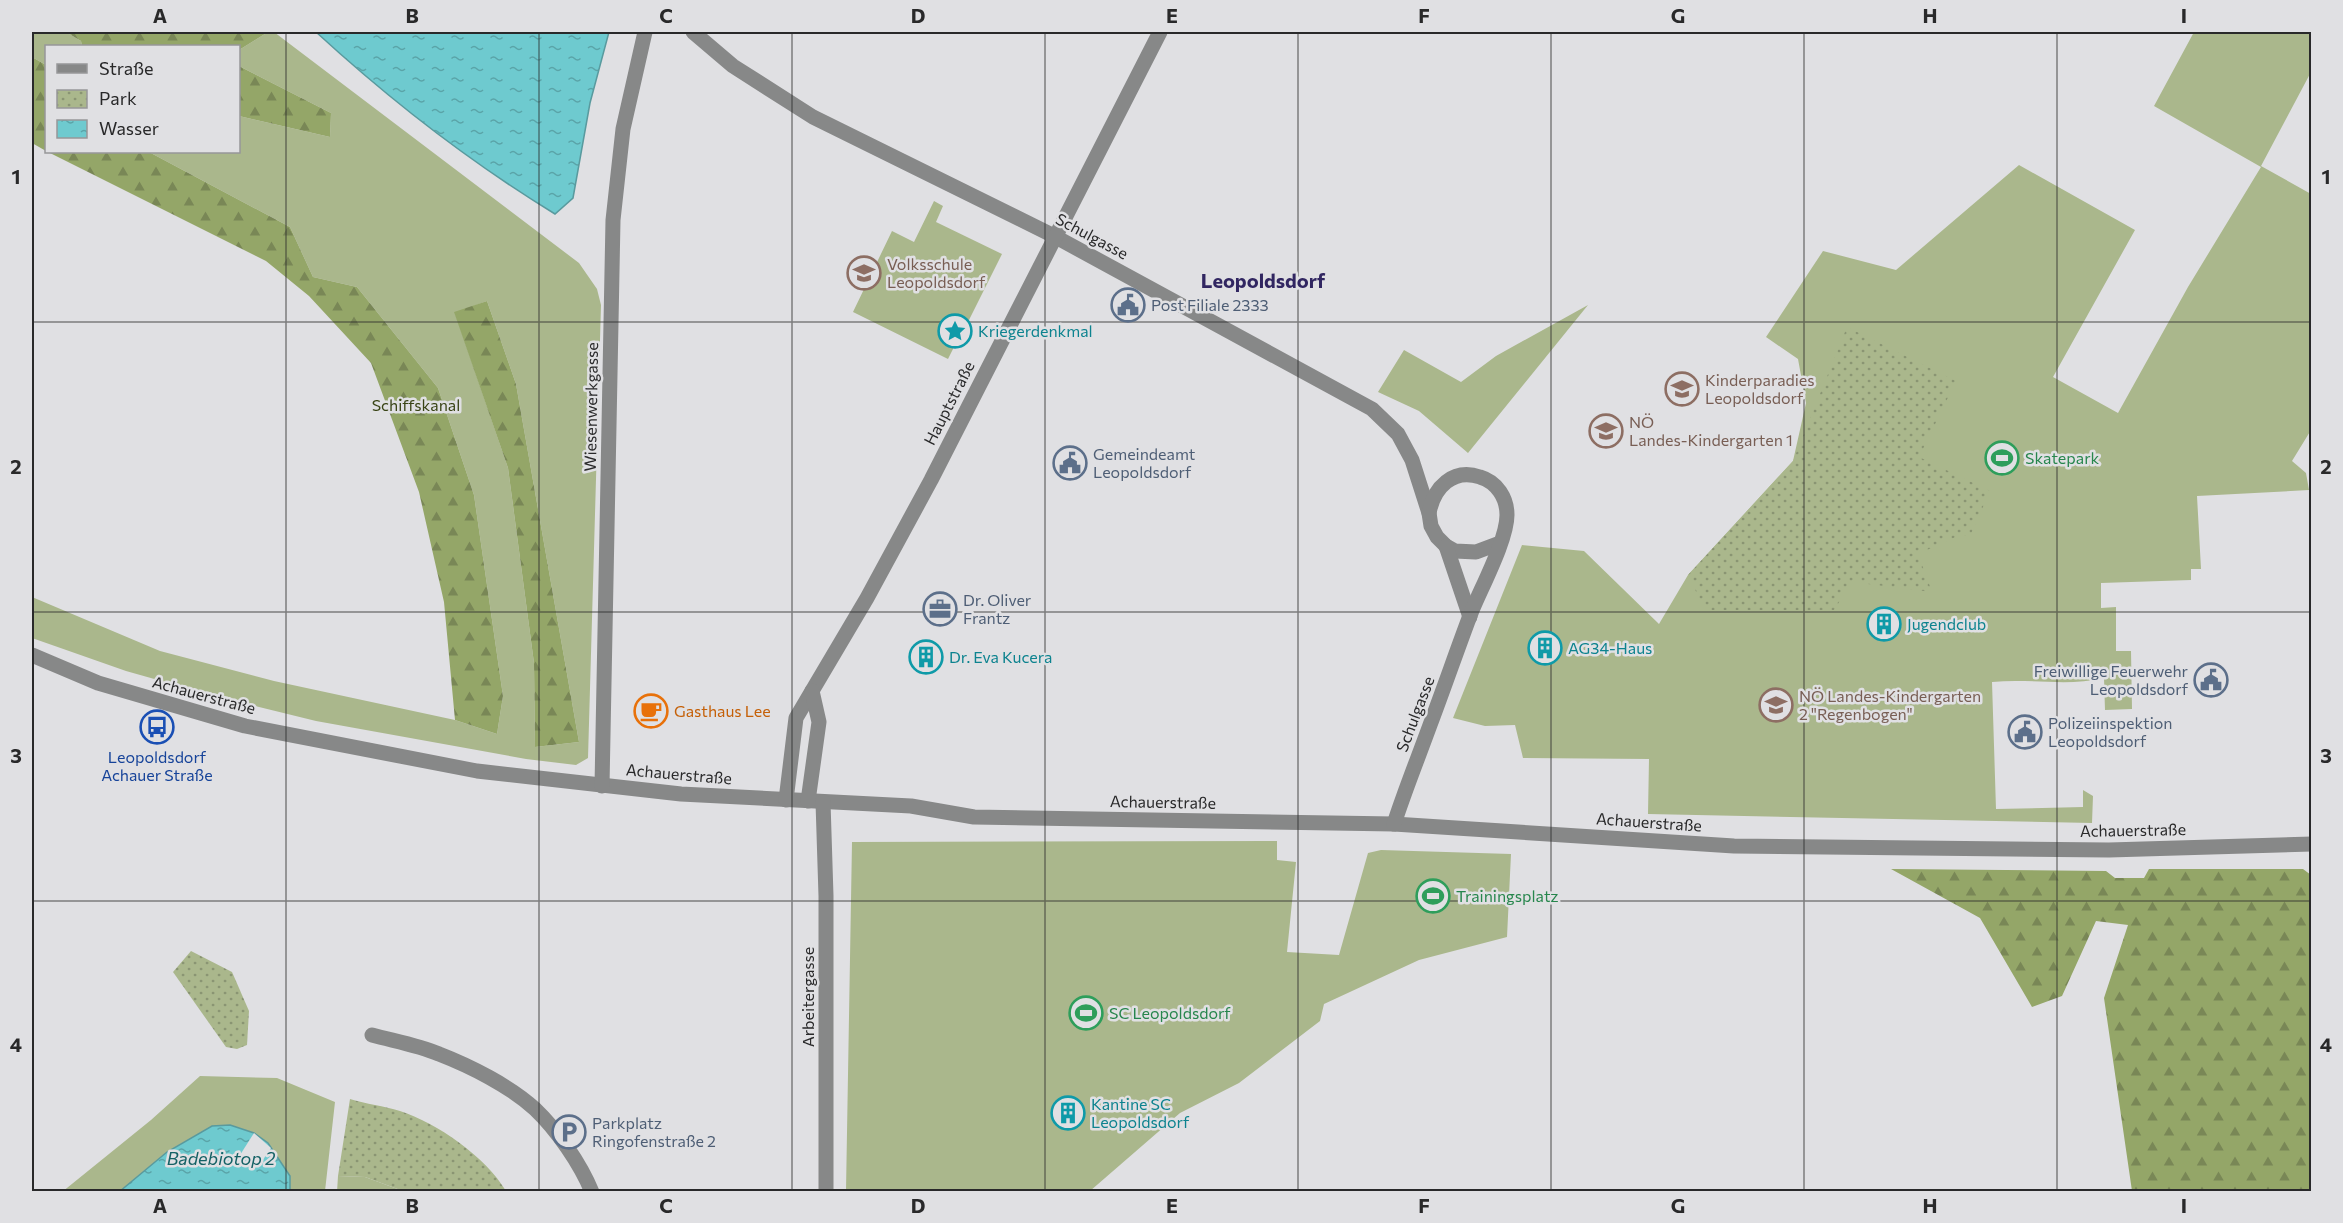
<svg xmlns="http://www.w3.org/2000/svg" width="2343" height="1223" viewBox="0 0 2343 1223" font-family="Commissioner,sans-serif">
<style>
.grass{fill:#aab78c;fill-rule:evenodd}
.forest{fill:url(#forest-firs)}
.park{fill:url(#park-dots)}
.water{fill:url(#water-ripples);stroke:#599a9e;stroke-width:1.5}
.pier{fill:#e0e0e3}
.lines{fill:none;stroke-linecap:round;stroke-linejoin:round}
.minor{stroke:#878888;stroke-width:15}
.grid{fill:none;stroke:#29292a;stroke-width:1.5;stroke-opacity:0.55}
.labels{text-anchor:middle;stroke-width:5;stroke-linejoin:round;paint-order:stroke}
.street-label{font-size:16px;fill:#29292a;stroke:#e0e0e3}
.education-label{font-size:16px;fill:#785e54;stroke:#e0e0e3;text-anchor:start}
.service-label{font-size:16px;fill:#4e5e75;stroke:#e0e0e3;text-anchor:start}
.culture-label{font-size:16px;fill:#0d838f;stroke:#e0e0e3;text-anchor:start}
.park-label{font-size:16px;fill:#384314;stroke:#e0e0e3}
.leisure-label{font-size:16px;fill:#27864d;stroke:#e0e0e3;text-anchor:start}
.food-label{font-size:16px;fill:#c56008;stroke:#e0e0e3;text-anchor:start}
.transit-label{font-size:16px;fill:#164399;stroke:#e0e0e3}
.water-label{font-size:18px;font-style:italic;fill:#146165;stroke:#e0e0e3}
.quarter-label{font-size:20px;font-weight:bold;fill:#312661;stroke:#e0e0e3}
.neatline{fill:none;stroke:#29292a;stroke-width:2}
.grid-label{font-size:20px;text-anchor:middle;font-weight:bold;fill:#29292a}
</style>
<defs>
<pattern id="forest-firs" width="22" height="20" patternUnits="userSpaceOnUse" patternTransform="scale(1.5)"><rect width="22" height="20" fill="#94a668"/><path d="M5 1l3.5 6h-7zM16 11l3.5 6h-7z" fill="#798756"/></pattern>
<pattern id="park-dots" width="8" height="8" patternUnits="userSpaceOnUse" patternTransform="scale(1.5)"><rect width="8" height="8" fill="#aab78c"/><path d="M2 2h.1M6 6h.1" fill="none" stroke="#8a9573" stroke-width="1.8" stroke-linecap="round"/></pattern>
<pattern id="water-ripples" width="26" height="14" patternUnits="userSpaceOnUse" patternTransform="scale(1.5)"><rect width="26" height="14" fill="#6ecacf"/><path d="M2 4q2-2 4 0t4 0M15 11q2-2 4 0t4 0" fill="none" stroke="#5aa4a8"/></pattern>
</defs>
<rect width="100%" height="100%" fill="#e0e0e3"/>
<g class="grass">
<path d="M 32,32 L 66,32 L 81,41 L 82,46 L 46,46 L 46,65 L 32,57 Z"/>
<path d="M 268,32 L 274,32 L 579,263 L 597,289 L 601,305 L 588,758 L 576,765 L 526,759 L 316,721 L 211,695 L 126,671 L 32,638 L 32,597 L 160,651 L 274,681 L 455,720 L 497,734 L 503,696 L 474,495 L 438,388 L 357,287 L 313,277 L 290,227 L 149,152 L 238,152 L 239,116 L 330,137 L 331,113 L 239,66 L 239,50 ZM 487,301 L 516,384 L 579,742 L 535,747 L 534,663 L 508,468 L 455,313 Z"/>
<path d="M 2194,32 L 2311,32 L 2311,72 L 2261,166 L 2311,194 L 2311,430 L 2292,461 L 2306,473 L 2309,490 L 2197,496 L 2201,569 L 2191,569 L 2191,580 L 2101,583 L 2101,608 L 2116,607 L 2116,651 L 2131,651 L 2132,709 L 2105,710 L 2104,678 C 2067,687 2030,678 1992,682 L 1996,809 L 2083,807 L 2083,790 L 2093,796 L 2092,823 L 1648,814 L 1649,759 L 1523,758 L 1515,725 L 1485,726 L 1453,718 L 1522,545 L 1584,551 L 1659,624 L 1688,575 L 1793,461 L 1806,403 L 1798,359 L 1766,337 L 1823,251 L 1896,270 L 2019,165 L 2135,230 L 2053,377 L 2118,413 L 2188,287 L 2261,167 L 2154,106 Z"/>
<path d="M 934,201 L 943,206 L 936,222 L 1002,254 L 966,326 L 953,320 L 945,337 L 956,343 L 948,359 L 853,312 L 892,231 L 914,242 Z"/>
<path d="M 1588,305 L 1468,453 L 1419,411 L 1378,392 L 1404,350 L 1461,382 L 1496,356 Z"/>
<path d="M 1277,841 L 1277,860 L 1296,862 L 1287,952 L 1339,955 L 1368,853 L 1381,850 L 1511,854 L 1507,937 L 1419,960 L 1324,1004 L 1320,1021 L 1239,1083 L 1180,1113 L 1090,1191 L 846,1191 L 852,842 Z"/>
<path d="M 200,1076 L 277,1078 L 335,1102 L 325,1191 L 62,1192 L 151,1120 Z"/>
<path d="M 338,1176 L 365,1177 L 403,1191 L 337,1192 Z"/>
</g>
<g class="forest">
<path d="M 66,32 L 268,32 L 239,50 L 238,46 L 82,46 L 81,41 Z"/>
<path d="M 32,57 L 46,65 L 46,151 L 32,143 Z"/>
<path d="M 239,66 L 331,113 L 330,137 L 239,116 Z"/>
<path d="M 48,152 L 149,152 L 290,227 L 313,277 L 357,287 L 438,388 L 474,495 L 503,696 L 497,734 L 455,720 L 444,602 L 419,492 L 371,363 L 309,296 L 266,261 Z"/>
<path d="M 487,301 L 516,384 L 579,742 L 535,747 L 534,663 L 508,468 L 454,312 Z"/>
<path d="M 1891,869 L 2106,871 L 2115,878 L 2144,878 L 2149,869 L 2303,869 L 2311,875 L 2311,1191 L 2132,1191 L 2104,998 L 2128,925 L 2096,921 L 2062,996 L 2032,1007 L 1980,918 Z"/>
</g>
<g class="park">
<path d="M 1847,327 L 1956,381 L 1919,457 L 1990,491 L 1970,536 L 1960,535 L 1918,554 L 1932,592 L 1852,582 L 1834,610 L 1705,610 L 1688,575 L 1793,461 Z"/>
<path d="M 191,951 L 232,972 L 249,1011 L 247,1045 L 237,1049 L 226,1047 L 173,972 Z"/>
<path d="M 350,1099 C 366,1104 384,1106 400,1111 C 437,1123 486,1157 506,1191 L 403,1191 L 365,1177 L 338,1176 Z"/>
</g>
<g class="water">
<path d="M 316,32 L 609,32 L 590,103 L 573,198 L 555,214 C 470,162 389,99 316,32 Z"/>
<path d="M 230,1125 L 254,1133 L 268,1143 L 290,1176 L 290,1191 L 119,1192 L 167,1152 L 212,1126 Z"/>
</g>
<path class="pier" d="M 254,1133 L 271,1148 L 258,1167 L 240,1155 Z"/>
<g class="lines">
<g class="minor">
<path d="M 693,32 L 733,66 L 813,117 L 1054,236 L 1372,409 L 1398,434 L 1412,460 L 1429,513 L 1431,526 L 1437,537 L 1446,546 L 1455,551 L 1476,552 L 1500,543"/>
<path d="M 1446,546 L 1470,617"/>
<path d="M 32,655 L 98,683 L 245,726 L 477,771 L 681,794 L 911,806 L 974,817 L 1394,824 L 1734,846 L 2109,850 L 2312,844"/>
<path d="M 602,786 L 613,220 L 623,129 L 645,32"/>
<path d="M 786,800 L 796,718 L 867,598 L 931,480 L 1160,32"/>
<path d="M 808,801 L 819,722 L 812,691"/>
<path d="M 823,802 L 826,896 L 826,1192"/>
<path d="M 1394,824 C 1405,790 1418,758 1430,725 C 1444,688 1457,650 1471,613 C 1481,588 1507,540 1507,515 C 1507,498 1497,482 1480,477 C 1453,468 1434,487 1429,513"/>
<path d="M 372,1035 C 394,1041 418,1045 439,1054 C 470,1066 510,1086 535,1109 C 557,1130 580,1163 592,1192"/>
</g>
</g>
<path class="grid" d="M 286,32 L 286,1192M 539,32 L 539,1192M 792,32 L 792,1192M 1045,32 L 1045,1192M 1298,32 L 1298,1192M 1551,32 L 1551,1192M 1804,32 L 1804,1192M 2057,32 L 2057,1192M 32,322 L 2312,322M 32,612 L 2312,612M 32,901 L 2312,901"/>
<defs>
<symbol id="school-ring" viewBox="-11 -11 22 22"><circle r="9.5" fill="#e0e0e3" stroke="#8d6e63" stroke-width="1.5"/><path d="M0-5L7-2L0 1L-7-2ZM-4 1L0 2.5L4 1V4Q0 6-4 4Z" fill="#8d6e63"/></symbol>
<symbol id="civic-ring" viewBox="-11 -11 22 22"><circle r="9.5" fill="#e0e0e3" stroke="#5c6f8a" stroke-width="1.5"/><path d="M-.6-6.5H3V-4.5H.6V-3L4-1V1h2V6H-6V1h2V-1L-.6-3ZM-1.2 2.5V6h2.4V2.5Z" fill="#5c6f8a"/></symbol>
<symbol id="sight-ring" viewBox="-11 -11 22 22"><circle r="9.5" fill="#e0e0e3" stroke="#0f9aa8" stroke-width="1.5"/><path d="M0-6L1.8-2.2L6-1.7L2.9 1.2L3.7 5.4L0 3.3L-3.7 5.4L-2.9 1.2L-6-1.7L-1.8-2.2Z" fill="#0f9aa8"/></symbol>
<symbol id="stadium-ring" viewBox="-11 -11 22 22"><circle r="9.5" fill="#e0e0e3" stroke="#2e9e5b" stroke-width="1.5"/><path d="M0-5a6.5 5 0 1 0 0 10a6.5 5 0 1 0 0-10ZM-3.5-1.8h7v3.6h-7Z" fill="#2e9e5b"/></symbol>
<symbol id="office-ring" viewBox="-11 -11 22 22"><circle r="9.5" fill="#e0e0e3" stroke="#5c6f8a" stroke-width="1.5"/><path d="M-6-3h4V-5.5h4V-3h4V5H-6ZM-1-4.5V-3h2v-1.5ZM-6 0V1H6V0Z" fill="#5c6f8a"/></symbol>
<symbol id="building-ring" viewBox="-11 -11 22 22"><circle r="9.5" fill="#e0e0e3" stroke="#0f9aa8" stroke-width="1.5"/><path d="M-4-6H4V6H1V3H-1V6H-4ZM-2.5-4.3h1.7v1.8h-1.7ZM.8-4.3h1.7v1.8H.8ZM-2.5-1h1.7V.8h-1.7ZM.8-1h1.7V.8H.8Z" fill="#0f9aa8"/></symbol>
<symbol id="cafe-ring" viewBox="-11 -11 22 22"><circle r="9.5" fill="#e0e0e3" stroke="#e8710a" stroke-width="1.5"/><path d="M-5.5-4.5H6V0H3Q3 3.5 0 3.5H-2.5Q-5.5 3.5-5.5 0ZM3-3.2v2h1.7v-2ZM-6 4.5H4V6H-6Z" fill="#e8710a"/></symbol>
<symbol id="bus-ring" viewBox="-11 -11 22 22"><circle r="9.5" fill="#e0e0e3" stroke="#1a4fb4" stroke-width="1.5"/><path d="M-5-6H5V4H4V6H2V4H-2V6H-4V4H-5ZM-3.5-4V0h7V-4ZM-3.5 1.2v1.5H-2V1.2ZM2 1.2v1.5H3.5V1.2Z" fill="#1a4fb4"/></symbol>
<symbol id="parking-ring" viewBox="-11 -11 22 22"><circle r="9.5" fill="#e0e0e3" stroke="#5c6f8a" stroke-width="1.5"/><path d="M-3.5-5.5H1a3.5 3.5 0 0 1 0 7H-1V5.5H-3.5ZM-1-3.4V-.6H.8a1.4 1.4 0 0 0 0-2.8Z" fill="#5c6f8a"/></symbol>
</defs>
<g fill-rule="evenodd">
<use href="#school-ring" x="845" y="254" width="38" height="38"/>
<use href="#civic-ring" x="1109" y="286" width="38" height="38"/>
<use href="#sight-ring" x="936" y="312" width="38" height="38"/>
<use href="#school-ring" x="1663" y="370" width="38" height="38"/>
<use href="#school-ring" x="1587" y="412" width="38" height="38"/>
<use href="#stadium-ring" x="1983" y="439" width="38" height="38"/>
<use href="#civic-ring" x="1051" y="444" width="38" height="38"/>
<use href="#office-ring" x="921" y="590" width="38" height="38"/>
<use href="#building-ring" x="1865" y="605" width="38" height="38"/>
<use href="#building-ring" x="1526" y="629" width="38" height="38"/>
<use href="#building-ring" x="907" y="638" width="38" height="38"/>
<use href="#civic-ring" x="2192" y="661" width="38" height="38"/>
<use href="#school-ring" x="1757" y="686" width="38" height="38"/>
<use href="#cafe-ring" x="632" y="692" width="38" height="38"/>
<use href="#bus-ring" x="138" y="708" width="38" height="38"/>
<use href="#civic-ring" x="2006" y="713" width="38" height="38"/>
<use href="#stadium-ring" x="1414" y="877" width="38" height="38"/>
<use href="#stadium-ring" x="1067" y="994" width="38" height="38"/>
<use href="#building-ring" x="1049" y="1094" width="38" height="38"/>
<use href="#parking-ring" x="550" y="1113" width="38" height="38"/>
</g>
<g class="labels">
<g class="street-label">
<text transform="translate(1092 236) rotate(28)" y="6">Schulgasse</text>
<text transform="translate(949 403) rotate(-63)" y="6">Hauptstraße</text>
<text transform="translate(591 407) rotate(-89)" y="6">Wiesenwerkgasse</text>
<text transform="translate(204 695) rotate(15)" y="6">Achauerstraße</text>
<text transform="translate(1415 714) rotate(-69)" y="6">Schulgasse</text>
<text transform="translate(679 774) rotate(5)" y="6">Achauerstraße</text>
<text transform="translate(1163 802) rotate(1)" y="6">Achauerstraße</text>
<text transform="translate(1649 822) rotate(4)" y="6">Achauerstraße</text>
<text transform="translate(2133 830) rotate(-1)" y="6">Achauerstraße</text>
<text transform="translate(808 997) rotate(-90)" y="6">Arbeitergasse</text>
</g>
<g class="education-label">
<text x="887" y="270">Volksschule<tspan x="887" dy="18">Leopoldsdorf</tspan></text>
<text x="1705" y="386">Kinderparadies<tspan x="1705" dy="18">Leopoldsdorf</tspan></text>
<text x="1629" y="428">NÖ<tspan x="1629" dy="18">Landes-Kindergarten 1</tspan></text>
<text x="1799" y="702">NÖ Landes-Kindergarten<tspan x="1799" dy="18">2 "Regenbogen"</tspan></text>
</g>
<g class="service-label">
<text x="1151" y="311">Post Filiale 2333</text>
<text x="1093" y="460">Gemeindeamt<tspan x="1093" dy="18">Leopoldsdorf</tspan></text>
<text x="963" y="606">Dr. Oliver<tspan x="963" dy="18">Frantz</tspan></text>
<text x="2188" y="677" text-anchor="end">Freiwillige Feuerwehr<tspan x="2188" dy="18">Leopoldsdorf</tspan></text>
<text x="2048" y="729">Polizeiinspektion<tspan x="2048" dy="18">Leopoldsdorf</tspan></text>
<text x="592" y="1129">Parkplatz<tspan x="592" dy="18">Ringofenstraße 2</tspan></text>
</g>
<g class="culture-label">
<text x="978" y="337">Kriegerdenkmal</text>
<text x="1907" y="630">Jugendclub</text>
<text x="1568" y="654">AG34-Haus</text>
<text x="949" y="663">Dr. Eva Kucera</text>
<text x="1091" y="1110">Kantine SC<tspan x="1091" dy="18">Leopoldsdorf</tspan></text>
</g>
<g class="park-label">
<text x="416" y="411">Schiffskanal</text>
</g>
<g class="leisure-label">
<text x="2025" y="464">Skatepark</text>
<text x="1456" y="902">Trainingsplatz</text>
<text x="1109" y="1019">SC Leopoldsdorf</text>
</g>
<g class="food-label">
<text x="674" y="717">Gasthaus Lee</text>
</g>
<g class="transit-label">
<text x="157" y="763">Leopoldsdorf<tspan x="157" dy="18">Achauer Straße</tspan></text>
</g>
<g class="water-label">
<text x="221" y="1165">Badebiotop 2</text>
</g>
<g class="quarter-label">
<text x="1263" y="288">Leopoldsdorf</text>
</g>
</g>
<rect width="2343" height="1223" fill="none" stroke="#e0e0e3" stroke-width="66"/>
<rect x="45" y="45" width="195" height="108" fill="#e0e0e3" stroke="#979799" stroke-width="1.5"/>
<rect x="57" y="64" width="30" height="9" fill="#878888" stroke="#979799" stroke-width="1.5"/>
<text x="99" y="75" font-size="18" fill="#29292a">Straße</text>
<rect x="57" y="90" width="30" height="18" fill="url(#park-dots)" stroke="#979799" stroke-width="1.5"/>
<text x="99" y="105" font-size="18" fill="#29292a">Park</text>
<rect x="57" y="120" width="30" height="18" fill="url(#water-ripples)" stroke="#979799" stroke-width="1.5"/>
<text x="99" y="135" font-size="18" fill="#29292a">Wasser</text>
<rect x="33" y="33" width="2277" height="1157" class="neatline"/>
<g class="grid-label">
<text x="160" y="23">A</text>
<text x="412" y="23">B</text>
<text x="666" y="23">C</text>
<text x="918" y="23">D</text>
<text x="1172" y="23">E</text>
<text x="1424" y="23">F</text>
<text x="1678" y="23">G</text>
<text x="1930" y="23">H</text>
<text x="2184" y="23">I</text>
<text x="16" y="184">1</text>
<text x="2326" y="184">1</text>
<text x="16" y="474">2</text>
<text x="2326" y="474">2</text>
<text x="16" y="763">3</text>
<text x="2326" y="763">3</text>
<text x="16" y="1052">4</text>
<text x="2326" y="1052">4</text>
<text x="160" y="1213">A</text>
<text x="412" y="1213">B</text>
<text x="666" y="1213">C</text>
<text x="918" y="1213">D</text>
<text x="1172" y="1213">E</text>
<text x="1424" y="1213">F</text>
<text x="1678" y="1213">G</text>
<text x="1930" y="1213">H</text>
<text x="2184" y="1213">I</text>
</g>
</svg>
